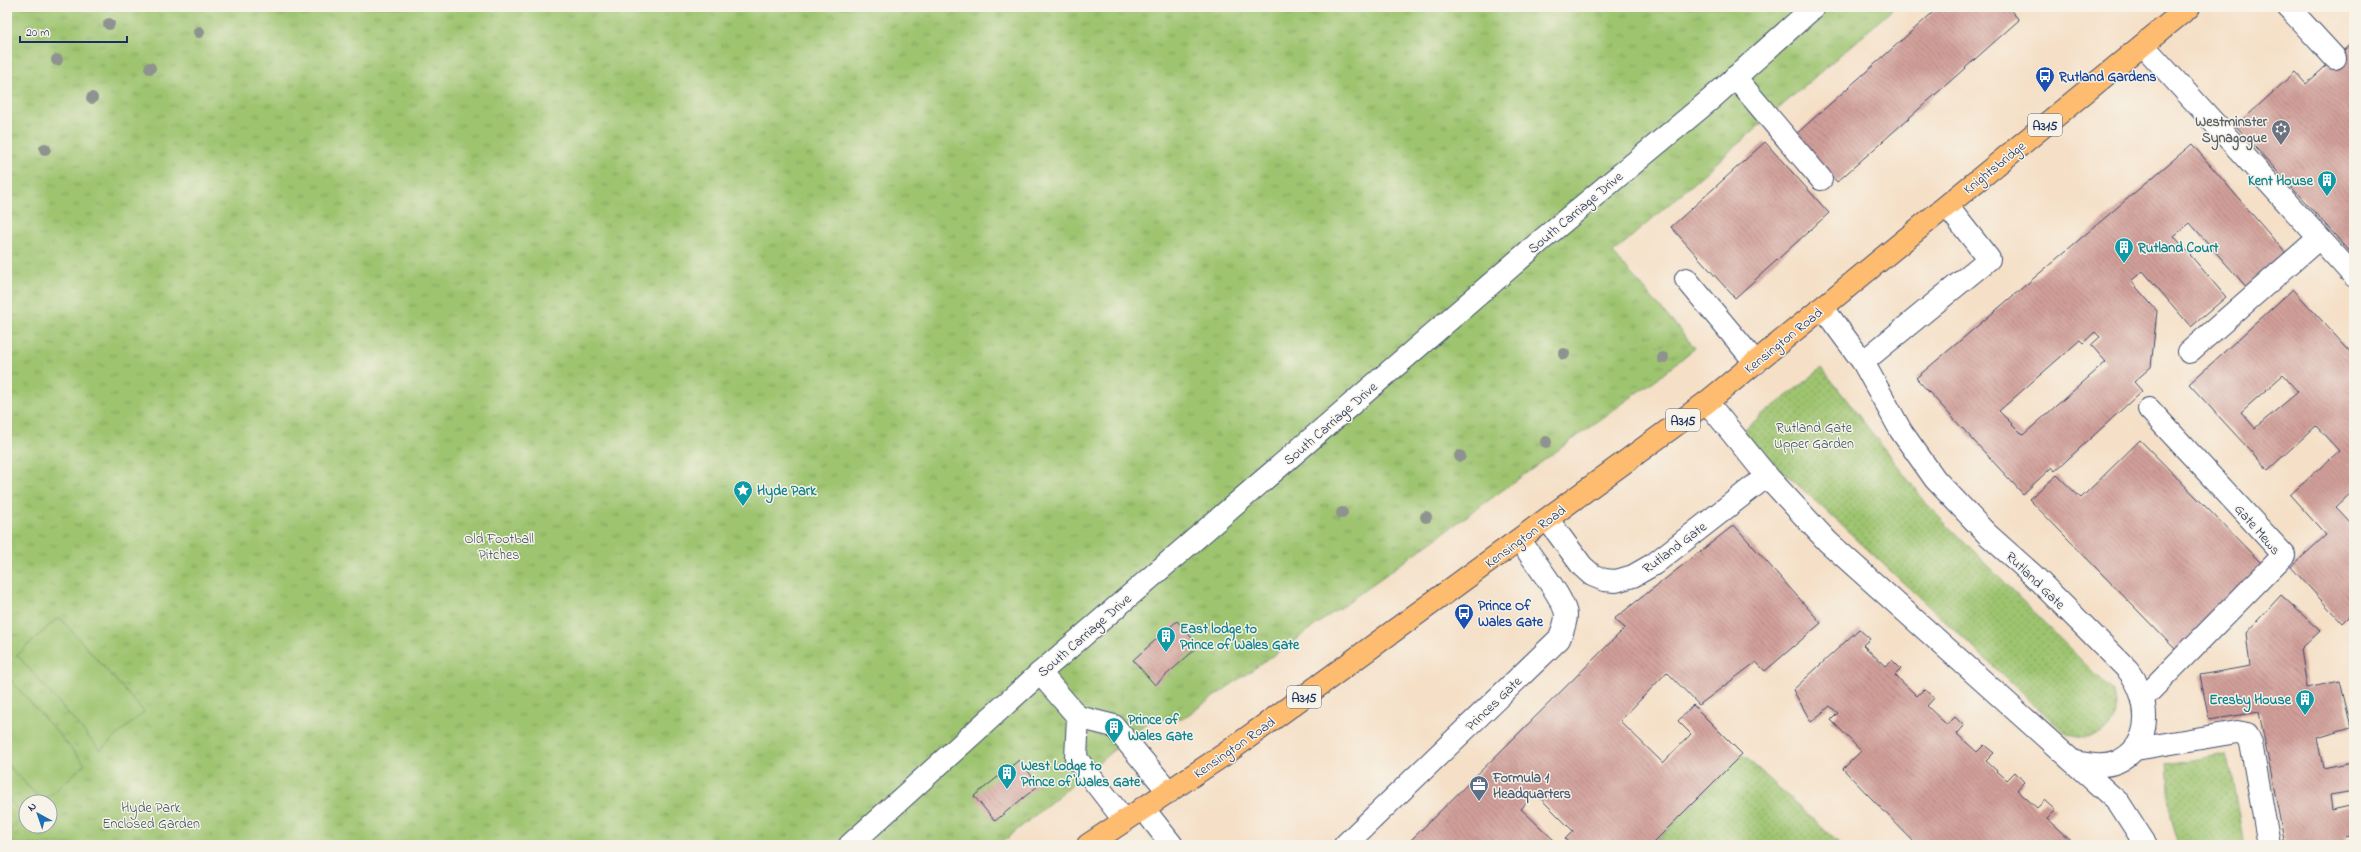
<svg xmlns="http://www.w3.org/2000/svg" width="2361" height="852" viewBox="0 0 2361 852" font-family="'Indie Flower',sans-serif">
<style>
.grass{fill:url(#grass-dots);stroke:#5c7a66}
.park{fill:url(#park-tufts);stroke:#5c7a66;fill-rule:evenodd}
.pitch{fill:#9ec46f;stroke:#5c7a66}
.building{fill:url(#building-back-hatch);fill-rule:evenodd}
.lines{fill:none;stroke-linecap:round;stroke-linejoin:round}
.minor-casing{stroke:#3c4a6e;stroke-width:24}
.major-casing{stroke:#3c4a6e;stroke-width:24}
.minor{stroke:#fff;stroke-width:22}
.major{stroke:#fdbc70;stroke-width:22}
.tree{fill:#8f938f}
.labels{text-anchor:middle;stroke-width:3;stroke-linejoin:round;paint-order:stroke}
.shield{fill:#f7f3e8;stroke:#5d6a87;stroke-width:1}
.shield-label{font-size:13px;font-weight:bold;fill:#1b2f5e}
.transit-label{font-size:14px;font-weight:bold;fill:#164399;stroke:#f7f3e8;text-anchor:start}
.worship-label{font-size:14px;font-weight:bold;fill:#5b616d;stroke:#f7f3e8;text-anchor:end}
.street-label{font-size:14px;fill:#1b2f5e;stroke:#f7f3e8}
.culture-label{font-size:14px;font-weight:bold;fill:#0d838f;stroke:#f7f3e8;text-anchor:start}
.park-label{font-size:14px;fill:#3c5462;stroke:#f7f3e8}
.service-label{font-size:14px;font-weight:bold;fill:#4e5e75;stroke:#f7f3e8;text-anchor:start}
</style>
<defs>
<pattern id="grass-dots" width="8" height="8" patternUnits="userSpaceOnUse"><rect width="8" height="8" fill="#9ec46f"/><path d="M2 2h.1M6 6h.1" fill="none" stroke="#80a05e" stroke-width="1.8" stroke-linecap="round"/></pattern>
<pattern id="park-tufts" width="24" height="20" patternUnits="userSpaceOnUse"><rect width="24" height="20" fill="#9ec46f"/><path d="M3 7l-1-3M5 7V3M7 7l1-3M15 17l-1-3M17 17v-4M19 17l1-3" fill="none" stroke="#80a05e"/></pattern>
<pattern id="building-back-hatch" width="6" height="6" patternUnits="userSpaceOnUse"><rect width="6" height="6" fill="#d19f99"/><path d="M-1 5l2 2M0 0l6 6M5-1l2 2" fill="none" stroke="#a98280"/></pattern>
</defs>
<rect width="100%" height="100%" fill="#f7f3e8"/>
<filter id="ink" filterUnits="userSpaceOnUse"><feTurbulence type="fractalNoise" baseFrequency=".025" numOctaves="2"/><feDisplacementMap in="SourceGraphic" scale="8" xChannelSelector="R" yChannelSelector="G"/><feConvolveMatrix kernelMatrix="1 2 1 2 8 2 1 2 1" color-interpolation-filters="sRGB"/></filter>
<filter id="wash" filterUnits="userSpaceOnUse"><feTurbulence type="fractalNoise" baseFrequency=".012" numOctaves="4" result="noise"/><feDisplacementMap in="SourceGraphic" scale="16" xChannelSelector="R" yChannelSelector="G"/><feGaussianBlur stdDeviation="0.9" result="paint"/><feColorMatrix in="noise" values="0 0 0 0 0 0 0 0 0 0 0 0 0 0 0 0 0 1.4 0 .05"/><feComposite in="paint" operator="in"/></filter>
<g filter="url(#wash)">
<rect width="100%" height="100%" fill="#f5e0c7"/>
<g class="grass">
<path d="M 1822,368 L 1929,507 L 2113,692 C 2127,727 2092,749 2062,730 L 1741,432 Z"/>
<path d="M 1742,754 L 1841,845 L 1652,845 Z"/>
<path d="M 2221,755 L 2227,756 L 2229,761 L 2244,845 L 2179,845 L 2171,817 L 2167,764 Z"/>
</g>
<path class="park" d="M 7,7 L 1895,7 L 1613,253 L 1695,348 L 1662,375 L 1298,638 L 1182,719 L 1151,719 L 999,845 L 7,845 ZM 26,802 L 50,802 L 50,826 L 26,826 Z"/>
<g class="pitch">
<path d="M 59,617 L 144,712 L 100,750 L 17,655 Z"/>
<path d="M 7,676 L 85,764 L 43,802 L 7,764 Z"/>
<path d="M 7,797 L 24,817 L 7,832 Z"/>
</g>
<g id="blocks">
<g class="building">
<path d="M 1939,7 L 2008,7 L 2019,20 L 1837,182 L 1795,135 Z"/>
<path d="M 2354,41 L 2354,256 L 2236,126 L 2295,72 L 2306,84 Z"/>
<path d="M 1765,142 L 1829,213 L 1735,298 L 1671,227 Z"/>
<path d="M 2192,144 L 2288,256 L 2249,290 L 2190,223 L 2174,236 L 2226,297 L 2191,327 L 2143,271 L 2131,281 L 2157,311 L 2151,367 L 2134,382 L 2142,391 L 2055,471 L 2052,467 L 2023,494 L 1916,378 ZM 2095,332 L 2100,337 L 2091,345 L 2106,362 L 2023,435 L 1999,411 L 2080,340 L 2083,343 Z"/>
<path d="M 2293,289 L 2354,356 L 2354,490 L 2336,507 L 2352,524 L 2354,522 L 2354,611 L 2342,623 L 2291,567 L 2326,535 L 2290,495 L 2339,451 L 2316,426 L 2268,470 L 2189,384 ZM 2283,375 L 2298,392 L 2255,428 L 2241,412 Z"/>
<path d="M 2140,440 L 2263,565 L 2177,651 L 2029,499 L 2057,475 L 2081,498 Z"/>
<path d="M 1734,525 L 1821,623 L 1765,671 L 1756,662 L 1699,705 L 1667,672 L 1620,721 L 1663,763 L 1691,734 L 1678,721 L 1693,705 L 1742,754 L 1651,845 L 1571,845 L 1565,839 L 1573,831 L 1535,793 L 1521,809 L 1557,843 L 1555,845 L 1406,845 L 1625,628 L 1614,619 Z"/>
<path d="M 2281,595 L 2320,631 L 2301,649 L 2307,688 L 2340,681 L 2351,727 L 2317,737 L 2323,768 L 2353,762 L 2354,791 L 2330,795 L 2332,810 L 2354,805 L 2354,834 L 2345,836 L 2347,845 L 2285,845 L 2259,712 L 2209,720 L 2200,675 L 2250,666 L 2246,633 Z"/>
<path d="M 1177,621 L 1199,646 L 1155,685 L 1133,660 Z"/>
<path d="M 1859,629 L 1870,639 L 1863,645 L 1885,666 L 1892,660 L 1901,669 L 1895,675 L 1917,696 L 1924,689 L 1934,698 L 1927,706 L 1947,725 L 1955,717 L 1964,726 L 1957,734 L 1977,752 L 1984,745 L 1994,753 L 1986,761 L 2007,780 L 2015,772 L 2024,782 L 2017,790 L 2037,808 L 2045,800 L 2056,810 L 2047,819 L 2070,840 L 2065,845 L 1917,845 L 1873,800 L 1843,769 L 1861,751 L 1831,720 L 1838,713 L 1830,706 L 1811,722 L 1793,690 Z"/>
<path d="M 1019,760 L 1039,785 L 995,821 L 974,796 Z"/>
</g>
</g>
</g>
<g filter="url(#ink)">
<use href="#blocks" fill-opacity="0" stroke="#3c4a6e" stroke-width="1"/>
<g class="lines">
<defs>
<g id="minor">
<path d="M 2288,7 L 2335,58"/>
<path d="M 2143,45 L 2354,276"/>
<path d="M 1735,77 L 1821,179"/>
<path d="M 1686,279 L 1756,363"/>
<path d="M 1823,308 L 1863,362 L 1901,431 L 1935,479 L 1987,534 L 2033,575 L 2128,670 C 2150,697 2155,745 2117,762 C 2104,768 2088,764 2074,762"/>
<path d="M 2189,352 L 2319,238"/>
<path d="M 1863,362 L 1989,259 L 1947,206"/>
<path d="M 1707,402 L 1767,476 L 1828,542 L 2119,803 L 2146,845"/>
<path d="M 1548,520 L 1582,566 L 1592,575 L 1604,580 L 1616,581 L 1633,576 L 1654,564 L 1767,476"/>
<path d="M 1040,673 L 1078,717 L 1114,726 L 1169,792"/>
<path d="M 2144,697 L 2284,555 L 2149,409"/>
<path d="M 1078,717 L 1076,758 L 1124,820"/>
<path d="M 2136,749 L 2237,732 L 2247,734 L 2251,743 L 2269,845"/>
<path d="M 1143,808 L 1172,845"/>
<path d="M 850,845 L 1040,673 L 1544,238 L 1711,99 L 1814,7"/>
<path d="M 1345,845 L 1559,639 C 1562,632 1566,624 1566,615 C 1565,599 1530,556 1520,540"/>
</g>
<path id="major" d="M 1088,845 L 1225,754 L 1707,402 L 2189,7"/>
</defs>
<use href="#minor" class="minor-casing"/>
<use href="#major" class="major-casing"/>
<use href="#minor" class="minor"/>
<use href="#major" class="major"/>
</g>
<g class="tree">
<circle cx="109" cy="24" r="6"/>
<circle cx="199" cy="32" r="6"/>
<circle cx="57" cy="60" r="6"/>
<circle cx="150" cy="68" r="6"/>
<circle cx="92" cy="98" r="6"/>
<circle cx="45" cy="149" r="6"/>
<circle cx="1564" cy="354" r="6"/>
<circle cx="1663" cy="358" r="6"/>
<circle cx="1546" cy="442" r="6"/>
<circle cx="1460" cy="456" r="6"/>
<circle cx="1342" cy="513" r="6"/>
<circle cx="1426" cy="517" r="6"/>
</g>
</g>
<defs>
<symbol id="bus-pin" viewBox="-11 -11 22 30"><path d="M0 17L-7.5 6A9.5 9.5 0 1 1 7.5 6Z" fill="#1a4fb4" stroke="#f7f3e8"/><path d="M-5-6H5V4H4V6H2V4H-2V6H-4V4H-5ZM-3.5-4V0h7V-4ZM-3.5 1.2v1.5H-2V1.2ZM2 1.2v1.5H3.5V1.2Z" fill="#fff"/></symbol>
<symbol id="synagogue-pin" viewBox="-11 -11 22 30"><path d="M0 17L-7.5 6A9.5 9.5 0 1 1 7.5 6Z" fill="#6b7280" stroke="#f7f3e8"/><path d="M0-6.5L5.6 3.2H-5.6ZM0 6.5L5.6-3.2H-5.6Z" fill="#fff"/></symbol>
<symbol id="building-pin" viewBox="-11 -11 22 30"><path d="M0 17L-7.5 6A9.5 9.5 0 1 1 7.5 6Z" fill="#0f9aa8" stroke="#f7f3e8"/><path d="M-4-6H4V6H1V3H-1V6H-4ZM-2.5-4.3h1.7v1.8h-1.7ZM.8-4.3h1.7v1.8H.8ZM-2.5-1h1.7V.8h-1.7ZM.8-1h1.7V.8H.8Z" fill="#fff"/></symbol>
<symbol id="sight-pin" viewBox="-11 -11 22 30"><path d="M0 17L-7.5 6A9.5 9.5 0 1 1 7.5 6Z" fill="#0f9aa8" stroke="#f7f3e8"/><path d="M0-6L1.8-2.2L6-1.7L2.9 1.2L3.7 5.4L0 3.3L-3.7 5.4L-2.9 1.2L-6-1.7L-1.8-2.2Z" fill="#fff"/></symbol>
<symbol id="office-pin" viewBox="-11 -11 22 30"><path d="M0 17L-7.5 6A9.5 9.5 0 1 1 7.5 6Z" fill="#5c6f8a" stroke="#f7f3e8"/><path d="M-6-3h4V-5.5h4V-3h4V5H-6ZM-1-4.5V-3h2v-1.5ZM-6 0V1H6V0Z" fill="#fff"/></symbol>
</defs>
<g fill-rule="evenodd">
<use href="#bus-pin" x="2034" y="65" width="22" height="30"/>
<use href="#synagogue-pin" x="2270" y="118" width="22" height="30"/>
<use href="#building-pin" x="2316" y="169" width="22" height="30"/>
<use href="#building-pin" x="2113" y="236" width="22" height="30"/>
<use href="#sight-pin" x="732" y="479" width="22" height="30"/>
<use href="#bus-pin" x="1453" y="602" width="22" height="30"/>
<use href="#building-pin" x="1155" y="625" width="22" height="30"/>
<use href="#building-pin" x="2294" y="688" width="22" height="30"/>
<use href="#building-pin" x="1103" y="716" width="22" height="30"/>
<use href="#building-pin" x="996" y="762" width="22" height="30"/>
<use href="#office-pin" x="1468" y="774" width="22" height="30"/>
</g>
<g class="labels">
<g class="shield">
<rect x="2028" y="114" width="34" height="22" rx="3"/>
<rect x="1666" y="409" width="34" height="22" rx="3"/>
<rect x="1287" y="686" width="34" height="22" rx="3"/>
</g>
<g class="shield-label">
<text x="2045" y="130">A315</text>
<text x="1683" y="425">A315</text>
<text x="1304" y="702">A315</text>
</g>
<g class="transit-label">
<text x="2059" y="81">Rutland Gardens</text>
<text x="1478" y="610">Prince Of<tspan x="1478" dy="16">Wales Gate</tspan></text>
</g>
<g class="worship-label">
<text x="2267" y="126">Westminster<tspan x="2267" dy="16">Synagogue</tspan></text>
</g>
<g class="street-label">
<text transform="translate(1994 167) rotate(-39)" y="5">Knightsbridge</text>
<text transform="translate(1575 212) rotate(-40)" y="5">South Carriage Drive</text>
<text transform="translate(1783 340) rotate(-39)" y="5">Kensington Road</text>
<text transform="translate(1330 423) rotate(-41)" y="5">South Carriage Drive</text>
<text transform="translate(2258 529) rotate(49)" y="5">Gate Mews</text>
<text transform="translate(1525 536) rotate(-36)" y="5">Kensington Road</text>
<text transform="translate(1674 547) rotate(-37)" y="5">Rutland Gate</text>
<text transform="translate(2036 580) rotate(44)" y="5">Rutland Gate</text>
<text transform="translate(1084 635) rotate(-41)" y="5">South Carriage Drive</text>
<text transform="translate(1493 703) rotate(-44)" y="5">Princes Gate</text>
<text transform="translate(1234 747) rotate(-35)" y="5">Kensington Road</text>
</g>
<g class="culture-label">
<text x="2313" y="185" text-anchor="end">Kent House</text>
<text x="2138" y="252">Rutland Court</text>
<text x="757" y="495">Hyde Park</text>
<text x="1180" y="633">East lodge to<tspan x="1180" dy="16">Prince of Wales Gate</tspan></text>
<text x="2291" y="704" text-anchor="end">Eresby House</text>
<text x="1128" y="724">Prince of<tspan x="1128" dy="16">Wales Gate</tspan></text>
<text x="1021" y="770">West Lodge to<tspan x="1021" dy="16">Prince of Wales Gate</tspan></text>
</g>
<g class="park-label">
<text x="1814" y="432">Rutland Gate<tspan x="1814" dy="16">Upper Garden</tspan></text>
<text x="499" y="543">Old Football<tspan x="499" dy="16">Pitches</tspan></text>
<text x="151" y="812">Hyde Park<tspan x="151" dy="16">Enclosed Garden</tspan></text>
</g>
<g class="service-label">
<text x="1493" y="782">Formula 1<tspan x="1493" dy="16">Headquarters</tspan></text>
</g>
</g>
<rect width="2361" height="852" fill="none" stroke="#f7f3e8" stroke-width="24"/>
<g transform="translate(38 814) rotate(320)"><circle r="19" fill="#f7f3e8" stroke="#9fa5b1"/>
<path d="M0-3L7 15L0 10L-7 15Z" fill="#1f6fb2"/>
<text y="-6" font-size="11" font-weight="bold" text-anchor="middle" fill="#1b2f5e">N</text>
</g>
<path d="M20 36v6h107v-6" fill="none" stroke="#1b2f5e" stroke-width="2"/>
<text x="26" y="36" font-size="12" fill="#1b2f5e" stroke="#f7f3e8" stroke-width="3" paint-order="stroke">20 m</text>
</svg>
